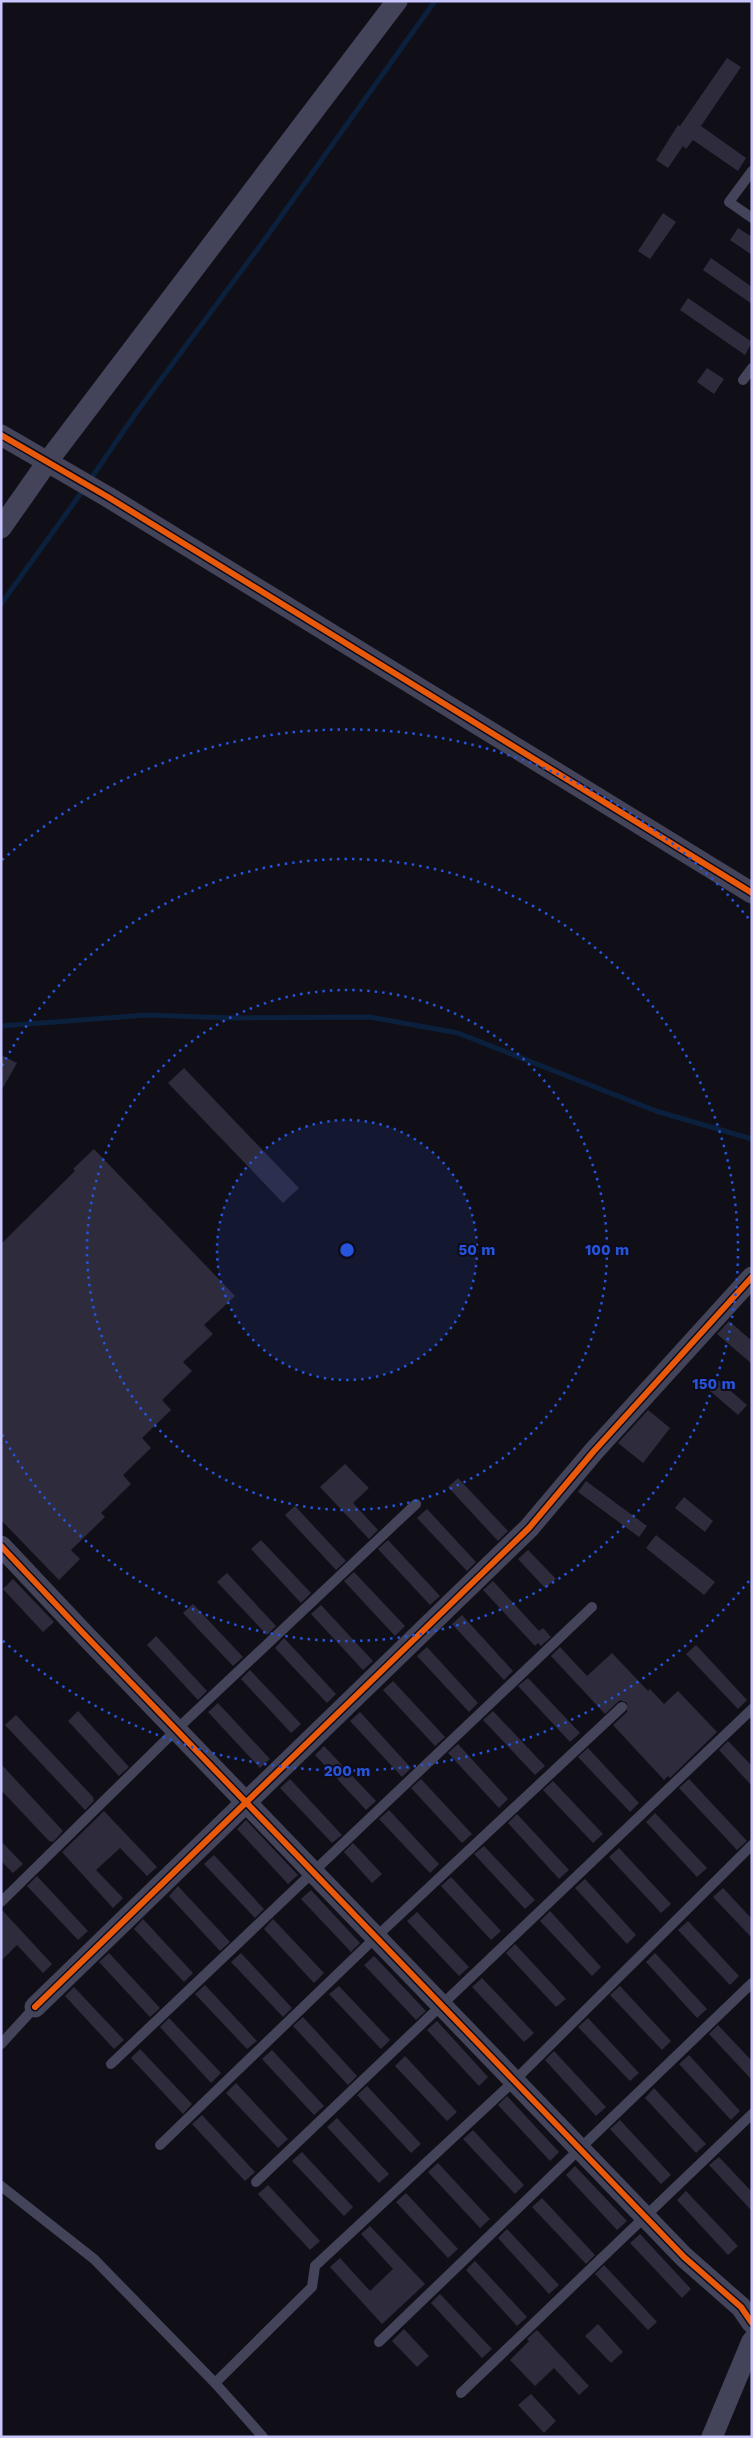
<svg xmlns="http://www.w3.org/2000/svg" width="753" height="2438" viewBox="0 0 753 2438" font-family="'Work Sans',sans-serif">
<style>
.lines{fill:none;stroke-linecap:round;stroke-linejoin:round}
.stream{stroke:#0b203c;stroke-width:5}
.building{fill:#2d2b3c}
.service{stroke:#434459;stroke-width:10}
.minor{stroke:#434459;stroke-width:21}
.cycleway-casing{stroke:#0d0b1c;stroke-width:9}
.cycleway{stroke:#e8590c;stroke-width:6}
.ring{fill:none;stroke:#2654da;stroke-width:2.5;stroke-dasharray:2.5 5}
.centre{fill:#2654da;stroke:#0d0b1c;stroke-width:2.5}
.ring-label{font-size:15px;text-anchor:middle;font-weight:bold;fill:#2654da;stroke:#0d0b1c;stroke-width:4;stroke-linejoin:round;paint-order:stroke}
</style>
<rect width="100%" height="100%" fill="#100f18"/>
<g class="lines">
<g class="stream">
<path d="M 90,480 L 136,413 L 265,239 L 435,1"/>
<path d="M 1,604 L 84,489"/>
<path d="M 1,1026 L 147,1015 L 233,1018 L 370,1017 L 458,1033 L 656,1111 L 752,1139"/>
</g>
</g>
<g class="building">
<path d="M 727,58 L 741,67 L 701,126 L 746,158 L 738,171 L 693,140 L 686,149 L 683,146 L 668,168 L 656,160 L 678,125 L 680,126 Z"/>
<path d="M 663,213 L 676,222 L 650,259 L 638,251 Z"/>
<path d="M 738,228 L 752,237 L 752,255 L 730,240 Z"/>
<path d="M 711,258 L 752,287 L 752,304 L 703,270 Z"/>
<path d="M 688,298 L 752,342 L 745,355 L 680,310 Z"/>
<path d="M 707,368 L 724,379 L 714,394 L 697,382 Z"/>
<path d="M 1,1055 L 17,1063 L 1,1091 Z"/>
<path d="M 184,1068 L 299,1188 L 283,1203 L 168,1083 Z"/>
<path d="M 94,1149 L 235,1296 L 204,1325 L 213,1334 L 183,1362 L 192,1371 L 162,1400 L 171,1410 L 142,1438 L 151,1448 L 123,1475 L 131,1484 L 101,1513 L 105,1517 L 71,1550 L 80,1559 L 59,1580 L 1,1520 L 1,1244 L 75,1171 L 73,1169 Z"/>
<path d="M 729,1321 L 752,1341 L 752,1364 L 717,1334 Z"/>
<path d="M 718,1380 L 747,1405 L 738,1415 L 709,1390 Z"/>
<path d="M 648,1410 L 670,1428 L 643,1463 L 618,1443 Z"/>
<path d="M 345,1464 L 369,1488 L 353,1503 L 378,1530 L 369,1539 L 320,1487 Z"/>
<path d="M 458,1478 L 508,1531 L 498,1541 L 448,1487 Z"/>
<path d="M 586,1481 L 647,1526 L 639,1537 L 578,1492 Z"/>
<path d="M 684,1497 L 713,1521 L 705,1532 L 675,1508 Z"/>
<path d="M 295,1506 L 346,1561 L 336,1570 L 285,1515 Z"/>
<path d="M 427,1509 L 476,1562 L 467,1571 L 417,1518 Z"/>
<path d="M 656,1535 L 715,1582 L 704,1595 L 646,1548 Z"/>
<path d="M 261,1540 L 311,1593 L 301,1603 L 251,1549 Z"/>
<path d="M 388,1540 L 440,1596 L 430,1605 L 378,1549 Z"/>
<path d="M 528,1550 L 556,1579 L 545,1588 L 518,1559 Z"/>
<path d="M 354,1572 L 405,1626 L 395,1636 L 344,1581 Z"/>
<path d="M 227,1573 L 276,1626 L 267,1635 L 217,1582 Z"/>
<path d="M 13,1579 L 54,1622 L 43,1632 L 3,1589 Z"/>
<path d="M 493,1581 L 539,1631 L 543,1628 L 551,1637 L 541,1646 L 538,1643 L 535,1646 L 483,1590 Z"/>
<path d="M 193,1604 L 243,1657 L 233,1666 L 183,1613 Z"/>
<path d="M 321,1605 L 373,1661 L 363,1670 L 311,1614 Z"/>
<path d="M 462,1615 L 513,1671 L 504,1680 L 452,1624 Z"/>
<path d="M 156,1636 L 207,1691 L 198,1700 L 147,1645 Z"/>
<path d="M 284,1638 L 336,1694 L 327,1703 L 275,1648 Z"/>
<path d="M 696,1645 L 747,1700 L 738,1709 L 686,1654 Z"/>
<path d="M 427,1647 L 478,1703 L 469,1712 L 417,1656 Z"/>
<path d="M 560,1647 L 587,1676 L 612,1653 L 648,1691 L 650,1689 L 664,1704 L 678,1691 L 717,1732 L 670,1778 L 668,1776 L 664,1780 L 613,1725 L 627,1712 L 627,1703 L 620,1700 L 605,1714 L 551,1656 Z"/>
<path d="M 250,1670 L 301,1724 L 291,1733 L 241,1679 Z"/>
<path d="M 528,1678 L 580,1733 L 570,1742 L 518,1686 Z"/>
<path d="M 393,1681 L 445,1737 L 435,1746 L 383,1690 Z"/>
<path d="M 218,1703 L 270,1759 L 260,1768 L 208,1712 Z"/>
<path d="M 78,1711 L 129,1767 L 119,1776 L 68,1721 Z"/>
<path d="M 493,1711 L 545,1766 L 535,1775 L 483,1720 Z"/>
<path d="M 360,1712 L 411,1768 L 402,1777 L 350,1721 Z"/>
<path d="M 16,1715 L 93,1797 L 94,1801 L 85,1810 L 5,1725 Z"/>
<path d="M 728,1741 L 752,1766 L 752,1786 L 719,1750 Z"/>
<path d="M 458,1744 L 508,1799 L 499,1808 L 448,1753 Z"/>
<path d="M 324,1746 L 376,1801 L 366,1810 L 315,1755 Z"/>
<path d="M 588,1748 L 639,1803 L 630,1812 L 578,1757 Z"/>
<path d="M 1,1764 L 63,1831 L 53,1842 L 49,1841 L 1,1790 Z"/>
<path d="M 290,1779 L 342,1835 L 332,1843 L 280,1788 Z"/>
<path d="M 421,1779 L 472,1834 L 462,1843 L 411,1788 Z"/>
<path d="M 689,1779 L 747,1841 L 737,1850 L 679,1788 Z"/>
<path d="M 553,1781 L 603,1834 L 593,1843 L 543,1790 Z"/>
<path d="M 389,1810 L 439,1864 L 430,1873 L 379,1819 Z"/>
<path d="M 104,1811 L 157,1867 L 147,1876 L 120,1848 L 96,1870 L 123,1898 L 113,1908 L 62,1852 Z"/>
<path d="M 655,1813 L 707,1868 L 697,1877 L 646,1822 Z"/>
<path d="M 517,1814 L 569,1870 L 559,1879 L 508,1823 Z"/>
<path d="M 246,1820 L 298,1875 L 288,1884 L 237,1829 Z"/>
<path d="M 1,1841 L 23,1864 L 13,1873 L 1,1861 Z"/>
<path d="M 353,1843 L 382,1874 L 372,1883 L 344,1852 Z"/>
<path d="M 484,1846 L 535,1900 L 525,1909 L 474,1854 Z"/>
<path d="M 619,1848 L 671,1904 L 661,1913 L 609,1857 Z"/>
<path d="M 214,1855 L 264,1909 L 255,1918 L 204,1864 Z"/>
<path d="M 37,1876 L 88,1931 L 78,1940 L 27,1886 Z"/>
<path d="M 451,1877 L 501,1931 L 491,1940 L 441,1886 Z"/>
<path d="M 585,1879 L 636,1935 L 627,1944 L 575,1888 Z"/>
<path d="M 178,1886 L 230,1942 L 220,1951 L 169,1896 Z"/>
<path d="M 723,1888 L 752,1919 L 752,1938 L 713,1897 Z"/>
<path d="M 311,1890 L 360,1943 L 351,1952 L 301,1899 Z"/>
<path d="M 1,1909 L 52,1964 L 43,1973 L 17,1945 L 1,1961 Z"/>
<path d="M 550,1911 L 601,1967 L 592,1976 L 540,1921 Z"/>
<path d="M 417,1912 L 469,1967 L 459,1976 L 407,1921 Z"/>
<path d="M 143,1919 L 193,1973 L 184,1982 L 134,1929 Z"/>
<path d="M 273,1919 L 324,1973 L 314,1983 L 264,1929 Z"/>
<path d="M 688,1921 L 739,1976 L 730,1985 L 678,1930 Z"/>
<path d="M 515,1944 L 566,1999 L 556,2007 L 506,1953 Z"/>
<path d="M 109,1953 L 160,2008 L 150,2017 L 99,1962 Z"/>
<path d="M 241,1953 L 292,2008 L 283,2017 L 231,1962 Z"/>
<path d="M 655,1953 L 707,2009 L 697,2018 L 646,1962 Z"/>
<path d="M 374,1956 L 426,2011 L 416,2020 L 364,1965 Z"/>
<path d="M 482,1978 L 534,2033 L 524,2042 L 472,1987 Z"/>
<path d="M 205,1985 L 257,2041 L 247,2049 L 195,1994 Z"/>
<path d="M 339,1986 L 390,2040 L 381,2049 L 329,1994 Z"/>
<path d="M 620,1986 L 671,2041 L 662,2050 L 610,1995 Z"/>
<path d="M 74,1987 L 124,2040 L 114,2049 L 65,1996 Z"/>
<path d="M 303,2017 L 357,2076 L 348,2085 L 293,2026 Z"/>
<path d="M 169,2018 L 221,2073 L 211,2083 L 160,2027 Z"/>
<path d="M 588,2018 L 639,2073 L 630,2081 L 578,2027 Z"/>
<path d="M 437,2021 L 488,2077 L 479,2086 L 427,2030 Z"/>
<path d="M 718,2025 L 752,2061 L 752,2080 L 709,2034 Z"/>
<path d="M 140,2049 L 192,2104 L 183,2114 L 131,2058 Z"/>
<path d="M 272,2050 L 324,2106 L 314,2115 L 262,2059 Z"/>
<path d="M 554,2051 L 606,2107 L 596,2116 L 545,2060 Z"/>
<path d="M 689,2055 L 740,2111 L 731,2120 L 679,2064 Z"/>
<path d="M 405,2056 L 457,2112 L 447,2121 L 395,2066 Z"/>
<path d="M 236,2083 L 288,2139 L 278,2148 L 226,2093 Z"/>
<path d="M 367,2086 L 421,2144 L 411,2153 L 357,2095 Z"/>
<path d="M 654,2088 L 706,2144 L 696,2153 L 645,2098 Z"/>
<path d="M 507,2096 L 559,2152 L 550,2161 L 498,2105 Z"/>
<path d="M 202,2115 L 255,2172 L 245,2181 L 192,2124 Z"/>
<path d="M 337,2118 L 389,2174 L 379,2183 L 327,2127 Z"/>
<path d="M 620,2120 L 671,2175 L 661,2184 L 610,2129 Z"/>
<path d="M 473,2130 L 524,2185 L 515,2194 L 463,2139 Z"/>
<path d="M 302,2152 L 353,2207 L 344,2216 L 292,2161 Z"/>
<path d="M 719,2157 L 752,2192 L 752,2211 L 709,2165 Z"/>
<path d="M 438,2163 L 490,2219 L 480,2228 L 428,2172 Z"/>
<path d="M 575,2166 L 627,2221 L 617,2230 L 566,2175 Z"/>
<path d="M 268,2185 L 320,2241 L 310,2250 L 258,2194 Z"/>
<path d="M 686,2191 L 738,2246 L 728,2255 L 677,2200 Z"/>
<path d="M 406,2193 L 458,2249 L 448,2258 L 396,2202 Z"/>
<path d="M 542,2198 L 595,2255 L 586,2264 L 532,2207 Z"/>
<path d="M 370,2226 L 425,2284 L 382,2324 L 330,2267 L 340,2258 L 370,2291 L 393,2269 L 361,2234 Z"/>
<path d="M 507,2229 L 559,2285 L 549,2294 L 498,2238 Z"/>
<path d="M 640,2234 L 691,2289 L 682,2298 L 630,2243 Z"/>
<path d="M 475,2261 L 527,2317 L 517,2326 L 466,2270 Z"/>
<path d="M 604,2265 L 657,2322 L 648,2330 L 595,2274 Z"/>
<path d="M 440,2294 L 492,2349 L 482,2358 L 431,2303 Z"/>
<path d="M 598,2324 L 623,2352 L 611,2363 L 585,2336 Z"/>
<path d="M 404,2329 L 429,2356 L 417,2367 L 392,2341 Z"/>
<path d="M 537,2330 L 589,2386 L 579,2395 L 554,2368 L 535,2386 L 510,2360 L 529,2341 L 527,2339 Z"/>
<path d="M 531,2394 L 556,2421 L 544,2433 L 518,2405 Z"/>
</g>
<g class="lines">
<g class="service">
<path d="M 752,171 L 729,202 L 752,218"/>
<path d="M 743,380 L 752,368"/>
<path d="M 1,1902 L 176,1730 L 416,1504"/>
<path d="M 1,2044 L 35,2007"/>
<path d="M 111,2064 L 592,1607"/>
<path d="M 160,2145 L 376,1937 L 622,1707"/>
<path d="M 256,2182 L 752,1709"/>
<path d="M 1,2186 L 94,2259 L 215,2383 L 312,2287 L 315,2266 L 514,2081 L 752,1845"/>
<path d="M 379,2342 L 752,1983"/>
<path d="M 215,2383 L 263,2437"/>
<path d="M 461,2393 L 752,2114"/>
</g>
<g class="minor">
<path d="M 1,435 L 108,497 L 752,893"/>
<path d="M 1,528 L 48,461 L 397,1"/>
<path d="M 1,1546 L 82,1632 L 684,2257 L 741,2307 L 752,2323"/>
<path d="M 35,2007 L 529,1528 L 594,1451 L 752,1277"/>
<path d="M 712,2437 L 752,2341"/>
</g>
<defs>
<g id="cycleway">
<path d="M 1,435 L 108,497 L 752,893"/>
<path d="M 1,1546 L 82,1632 L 684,2257 L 741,2307 L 752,2323"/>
<path d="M 35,2007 L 529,1528 L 594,1451 L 752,1277"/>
</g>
</defs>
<use href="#cycleway" class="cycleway-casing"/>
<use href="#cycleway" class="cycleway"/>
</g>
<circle cx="347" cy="1250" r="130" fill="#2654da" fill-opacity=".12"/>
<g class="ring">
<circle cx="347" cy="1250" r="130"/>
<circle cx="347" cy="1250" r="260"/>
<path d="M2 1066A391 391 0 1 1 2 1434"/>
<path d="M749 1581A521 521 0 0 1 2 1640M2 860A521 521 0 0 1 749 919"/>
</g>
<circle cx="347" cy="1250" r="8" class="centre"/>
<g class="ring-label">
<text x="477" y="1255">50 m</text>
<text x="607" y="1255">100 m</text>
<text x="714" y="1389">150 m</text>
<text x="347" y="1776">200 m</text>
</g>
<rect width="753" height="2438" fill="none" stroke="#c9c6ff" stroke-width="5"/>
</svg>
